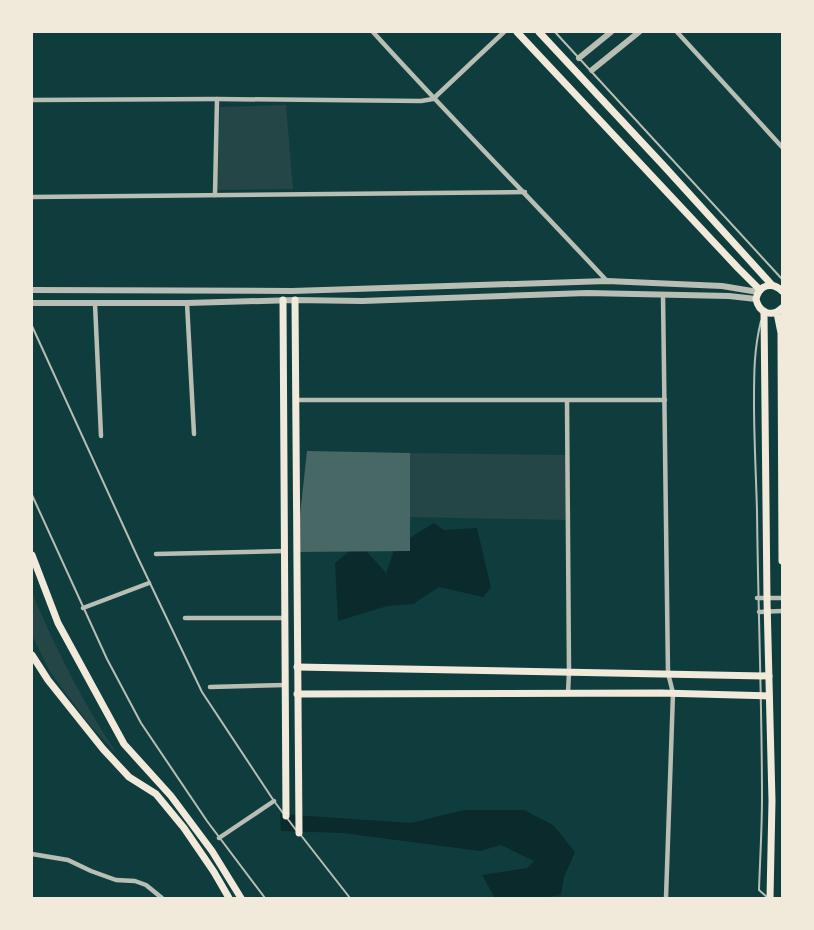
<svg xmlns="http://www.w3.org/2000/svg" width="814" height="930" viewBox="0 0 814 930" font-family="Inter,sans-serif">
<style>
.green{fill:#244646}
.water{fill:#0a2a2b}
.building{fill:#486865}
.lines{fill:none;stroke-linecap:round;stroke-linejoin:round}
.service{stroke:#b8beb3;stroke-width:2}
.minor{stroke:#b8beb3;stroke-width:4.5}
.tertiary{stroke:#b8beb3;stroke-width:6}
.secondary{stroke:#f1e9da;stroke-width:7}
</style>
<rect width="100%" height="100%" fill="#0f3d3e"/>
<g class="green">
<path d="M 286,105 L 293,189 L 217,190 L 220,107 Z"/>
<path d="M 410,453 L 568,455 L 568,520 L 410,517 Z"/>
<path d="M 32,593 C 56,649 83,703 117,754 L 89,724 L 50,672 L 32,635 Z"/>
</g>
<g class="water">
<path d="M 434,523 L 444,530 L 477,528 L 491,588 L 483,597 L 439,587 L 413,604 L 387,606 L 338,621 L 335,563 L 359,543 L 386,573 L 395,547 Z"/>
<path d="M 464,810 L 524,810 L 553,825 L 575,852 L 564,877 L 561,895 L 543,898 L 495,898 L 482,875 L 527,868 L 534,861 L 501,845 L 480,851 L 343,833 L 281,831 L 280,814 L 411,823 Z"/>
</g>
<path class="building" d="M 307,451 L 410,453 L 410,551 L 296,552 Z"/>
<g class="lines">
<g class="service">
<path d="M 555,32 L 782,279"/>
<path d="M 761,321 C 754,349 754,373 754,402 C 754,439 756,475 757,511 C 758,607 762,703 762,798 C 762,829 760,859 759,890 L 768,898"/>
<path d="M 32,326 L 138,558 L 202,692 L 274,801 L 283,813"/>
<path d="M 32,495 L 107,659 L 141,723 L 207,821 L 265,898"/>
<path d="M 287,818 L 296,830"/>
<path d="M 300,834 L 350,898"/>
</g>
<g class="minor">
<path d="M 373,32 C 449,116 529,197 607,281"/>
<path d="M 677,32 L 782,147"/>
<path d="M 32,100 L 217,99 L 421,101 L 433,99 L 504,32"/>
<path d="M 215,195 L 217,99"/>
<path d="M 32,197 L 525,192"/>
<path d="M 663,295 L 668,673 L 673,693 L 666,898"/>
<path d="M 187,303 L 194,434"/>
<path d="M 95,304 L 101,436"/>
<path d="M 296,400 L 665,400"/>
<path d="M 567,401 L 569,672 L 568,693"/>
<path d="M 156,554 L 284,551"/>
<path d="M 757,598 L 782,598"/>
<path d="M 83,608 L 149,583"/>
<path d="M 759,612 L 782,611"/>
<path d="M 185,618 L 285,618"/>
<path d="M 210,687 L 285,685"/>
<path d="M 219,838 L 274,801"/>
<path d="M 32,854 L 68,860 L 91,871 L 116,880 L 135,881 L 146,885 L 162,898"/>
</g>
<g class="tertiary">
<path d="M 579,58 L 611,32"/>
<path d="M 592,70 L 639,32"/>
<path d="M 32,290 L 292,291 L 607,281 L 722,286 L 758,292"/>
<path d="M 32,303 L 187,303 L 295,300 L 362,301 L 587,293 L 729,296 L 756,299"/>
</g>
<g class="secondary">
<path d="M 517,32 L 738,268 L 760,290"/>
<path d="M 539,32 L 663,165 L 772,285"/>
<path d="M 782,291 C 772,281 759,285 756,299 C 759,313 772,318 782,308"/>
<path d="M 283,300 L 286,816"/>
<path d="M 295,300 L 299,833"/>
<path d="M 764,312 L 767,600 L 772,801 L 770,898"/>
<path d="M 777,313 L 781,333 L 782,561"/>
<path d="M 32,555 L 58,623 L 124,744 L 171,796 L 212,851 L 241,898"/>
<path d="M 32,655 L 48,680 L 103,749 L 129,777 L 156,794 L 184,828 L 214,872 L 229,898"/>
<path d="M 297,667 L 769,676"/>
<path d="M 297,694 L 661,693 L 769,696"/>
</g>
</g>
<rect width="814" height="930" fill="none" stroke="#f1e9da" stroke-width="66"/>
</svg>
